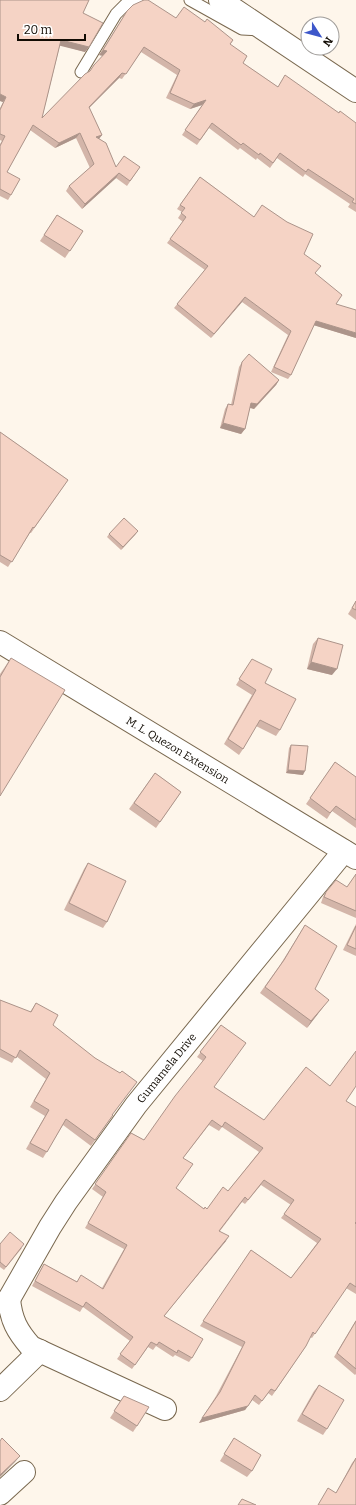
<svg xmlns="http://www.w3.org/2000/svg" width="356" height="1505" viewBox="0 0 356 1505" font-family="Bitter,serif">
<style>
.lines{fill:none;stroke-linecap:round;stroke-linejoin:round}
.lane-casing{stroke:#79684f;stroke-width:13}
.street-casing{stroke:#79684f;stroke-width:24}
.secondary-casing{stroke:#79684f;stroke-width:24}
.lane{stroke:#fff;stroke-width:11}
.street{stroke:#fff;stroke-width:22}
.secondary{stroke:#fff;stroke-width:22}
.wall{fill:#d3b5a9;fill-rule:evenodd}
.shaded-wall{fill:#ac948a}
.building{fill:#f5d3c5;stroke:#ac948a;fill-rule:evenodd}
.labels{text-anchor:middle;stroke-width:3;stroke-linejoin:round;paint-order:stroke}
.street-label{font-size:11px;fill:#110b03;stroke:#fff}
</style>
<rect width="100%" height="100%" fill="#fef6eb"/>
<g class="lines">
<defs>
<g id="lane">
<path d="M 190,0 L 242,29 L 259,30"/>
<path d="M 81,72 L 116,14 L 126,4 L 137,0"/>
</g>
<g id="street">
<path id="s1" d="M 9,1299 L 50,1227 L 66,1202 L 136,1105 L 344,851"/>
<path d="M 9,1299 C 11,1320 17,1331 31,1347 L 165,1409"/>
<path d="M 0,1390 L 40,1351"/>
<path d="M 0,1494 L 24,1472"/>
</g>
<g id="secondary">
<path d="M 220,0 L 356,91"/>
<path id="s2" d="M 0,642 L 356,858"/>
</g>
</defs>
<use href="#lane" class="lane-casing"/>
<use href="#street" class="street-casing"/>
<use href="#secondary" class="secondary-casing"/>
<use href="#lane" class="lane"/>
<use href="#street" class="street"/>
<use href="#secondary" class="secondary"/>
</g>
<g class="wall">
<path d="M 0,0 L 83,13 L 89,47 L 85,52 L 60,45 L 42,118 L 90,71 L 94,65 L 103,56 L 99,55 L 127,11 L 205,22 L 233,40 L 230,45 L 243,63 L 278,87 L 339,113 L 356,123 L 356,212 L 348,207 L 350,204 L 305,174 L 303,177 L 277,158 L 270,168 L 257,158 L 256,160 L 240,148 L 238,150 L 209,128 L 197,145 L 182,135 L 202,105 L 190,109 L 166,98 L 177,75 L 141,52 L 122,79 L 119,78 L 89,108 L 102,135 L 99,139 L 116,167 L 140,167 L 127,186 L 116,178 L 82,209 L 66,191 L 69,186 L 90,168 L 76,138 L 55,148 L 30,130 L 7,172 L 11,195 L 8,200 L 0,196 L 0,144 L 2,141 L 0,140 L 0,108 L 3,102 L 0,101 Z"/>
<path d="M 200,177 L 304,254 L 315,274 L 336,304 L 356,338 L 314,325 L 291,375 L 288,379 L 271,372 L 288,335 L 242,302 L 211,338 L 174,308 L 205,270 L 167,243 L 183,222 L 178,218 L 182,212 L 177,209 Z"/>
<path d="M 57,215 L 83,231 L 65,258 L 40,241 Z"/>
<path d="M 242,362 L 279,380 L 276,385 L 254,409 L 250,408 L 245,429 L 241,434 L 220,428 L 225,409 L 228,404 L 231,405 L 239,367 Z"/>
<path d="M 0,432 L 68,480 L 31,533 L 30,533 L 8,567 L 0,562 Z"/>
<path d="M 138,531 L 121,550 L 107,537 L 109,534 Z"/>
<path d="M 356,601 L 356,620 L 348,614 Z"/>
<path d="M 318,638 L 332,675 L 307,669 L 313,644 Z"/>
<path d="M 11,658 L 0,796 L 0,674 Z"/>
<path d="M 249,664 L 265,683 L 280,730 L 276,736 L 256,726 L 243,749 L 239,755 L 224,744 L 252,695 L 236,685 Z"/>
<path d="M 291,745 L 303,775 L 286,773 L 289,748 Z"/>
<path d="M 335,762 L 356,777 L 356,828 L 332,811 L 327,819 L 306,804 Z"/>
<path d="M 155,773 L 181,792 L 156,828 L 129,809 Z"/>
<path d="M 88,863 L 107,922 L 103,928 L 64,910 L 84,869 Z"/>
<path d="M 356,874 L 356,918 L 321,903 L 323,897 L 326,892 L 347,887 Z"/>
<path d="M 356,924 L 356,956 L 343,950 Z"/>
<path d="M 305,925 L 315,989 L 324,1006 L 307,1028 L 260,993 L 280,965 Z"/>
<path d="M 0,1000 L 30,1012 L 36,1003 L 53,1025 L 113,1115 L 91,1146 L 63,1125 L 43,1158 L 26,1149 L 45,1116 L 30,1107 L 46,1079 L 16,1056 L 12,1063 L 0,1057 Z"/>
<path d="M 221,1025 L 214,1087 L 264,1120 L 346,1101 L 355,1223 L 356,1224 L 356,1294 L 346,1288 L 312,1338 L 310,1337 L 306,1346 L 272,1396 L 268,1393 L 259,1405 L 252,1400 L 245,1410 L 199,1423 L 216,1396 L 242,1347 L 200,1326 L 251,1250 L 291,1278 L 317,1243 L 281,1218 L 291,1205 L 261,1185 L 245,1204 L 242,1202 L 220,1231 L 226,1241 L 164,1316 L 192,1358 L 189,1362 L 175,1355 L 173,1357 L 156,1346 L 153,1350 L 148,1347 L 132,1369 L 117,1359 L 130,1341 L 83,1307 L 80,1312 L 32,1286 L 41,1269 L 44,1264 L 76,1281 L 102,1288 L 124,1249 L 85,1228 L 103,1197 L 92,1189 L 131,1133 L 144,1140 L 203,1061 L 197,1057 ZM 209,1125 L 219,1131 L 222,1127 L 259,1152 L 228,1191 L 207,1209 L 204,1209 L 176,1188 L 183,1158 Z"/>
<path d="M 0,1244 L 22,1248 L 4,1270 L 0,1267 Z"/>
<path d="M 356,1320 L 356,1374 L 355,1375 L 334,1357 Z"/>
<path d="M 319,1385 L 327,1429 L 323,1435 L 297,1421 L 314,1391 Z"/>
<path d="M 124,1396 L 137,1426 L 133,1432 L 110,1418 Z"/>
<path d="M 234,1438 L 252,1471 L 247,1477 L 220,1461 Z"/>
<path d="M 356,1458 L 356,1505 L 336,1493 L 352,1463 Z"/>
</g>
<g class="shaded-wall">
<path d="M 61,40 L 89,47 L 85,52 L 57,45 Z"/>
<path d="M 103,50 L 107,51 L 104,56 L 99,55 Z"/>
<path d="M 122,73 L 119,78 L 85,112 L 89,107 Z"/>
<path d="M 0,94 L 6,97 L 3,102 L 0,101 Z"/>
<path d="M 206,100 L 202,105 L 190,109 L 194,104 Z"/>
<path d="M 80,133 L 76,138 L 55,148 L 59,143 Z"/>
<path d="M 102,135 L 98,140 L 96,137 Z"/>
<path d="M 119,173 L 116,178 L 82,209 L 85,204 Z"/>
<path d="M 245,297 L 242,302 L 211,338 L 214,334 Z"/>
<path d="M 316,321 L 356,333 L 356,338 L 313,325 Z"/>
<path d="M 279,380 L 276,385 L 254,409 L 248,407 L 251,403 Z"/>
<path d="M 223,423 L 245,429 L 241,434 L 220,428 Z"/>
<path d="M 138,531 L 135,535 L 121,550 L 123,547 Z"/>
<path d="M 311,662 L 337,669 L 332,675 L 307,669 Z"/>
<path d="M 288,770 L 305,771 L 303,775 L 286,773 Z"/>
<path d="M 329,1000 L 324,1006 L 307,1028 L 311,1021 Z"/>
<path d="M 229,1236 L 226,1241 L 160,1320 L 164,1316 Z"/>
<path d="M 248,1406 L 245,1410 L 199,1423 L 202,1418 Z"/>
<path d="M 20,1456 L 15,1462 L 0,1477 L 0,1475 Z"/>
</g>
<g class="building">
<path d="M 0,0 L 89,0 L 83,13 L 103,23 L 89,47 L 61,40 L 42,118 L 85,74 L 90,71 L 94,65 L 107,51 L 103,50 L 127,11 L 133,5 L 144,0 L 148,0 L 176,18 L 184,7 L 205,22 L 207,19 L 233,40 L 230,44 L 247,56 L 243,63 L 278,87 L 285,75 L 339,113 L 340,111 L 356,123 L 356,204 L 352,202 L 354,199 L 308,169 L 306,172 L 280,153 L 273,163 L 260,153 L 259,155 L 243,143 L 241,145 L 212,123 L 200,140 L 185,130 L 206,100 L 194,104 L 170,93 L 180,70 L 144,47 L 126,74 L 122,73 L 89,107 L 102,135 L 96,137 L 106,143 L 116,167 L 124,156 L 140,167 L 130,181 L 119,173 L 85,204 L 69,186 L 94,164 L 80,133 L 59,143 L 33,125 L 7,172 L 20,179 L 11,195 L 0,189 L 0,146 L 5,136 L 0,134 L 0,110 L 6,97 L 0,94 Z"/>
<path d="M 200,177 L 254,217 L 262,205 L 287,222 L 313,234 L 304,254 L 321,266 L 315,273 L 342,295 L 336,304 L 356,310 L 356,333 L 316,321 L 291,375 L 274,367 L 291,331 L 245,297 L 214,334 L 177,304 L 208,266 L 170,239 L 186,217 L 181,213 L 185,208 L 180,205 Z"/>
<path d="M 57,215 L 83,231 L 70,251 L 44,235 Z"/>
<path d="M 249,354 L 279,380 L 257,404 L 251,403 L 245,429 L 223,423 L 228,404 L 233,405 L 242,362 Z"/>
<path d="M 0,432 L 68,480 L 34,528 L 33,527 L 12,562 L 0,555 Z"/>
<path d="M 124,518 L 138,531 L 123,547 L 109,534 Z"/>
<path d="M 356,601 L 356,610 L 352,608 Z"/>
<path d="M 318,638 L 343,645 L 337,669 L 311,662 Z"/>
<path d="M 11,658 L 65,690 L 0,796 L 0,677 Z"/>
<path d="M 252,659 L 272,669 L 265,683 L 296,699 L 280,730 L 260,720 L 243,749 L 228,739 L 256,690 L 239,679 Z"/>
<path d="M 291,745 L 308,746 L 305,771 L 288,770 Z"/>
<path d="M 335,762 L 356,777 L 356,820 L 336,806 L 330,813 L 310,798 Z"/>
<path d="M 155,773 L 181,792 L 160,822 L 134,803 Z"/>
<path d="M 88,863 L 126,881 L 107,922 L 69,903 Z"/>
<path d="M 356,874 L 356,911 L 324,897 L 326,892 L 336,880 L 347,887 Z"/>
<path d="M 305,925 L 337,946 L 315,989 L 329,1000 L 311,1021 L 265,987 L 284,960 Z"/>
<path d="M 356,926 L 356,949 L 347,945 Z"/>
<path d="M 0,1000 L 31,1012 L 36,1003 L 58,1015 L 53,1025 L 95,1058 L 120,1073 L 122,1071 L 137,1082 L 112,1115 L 113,1115 L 95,1140 L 66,1119 L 47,1152 L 30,1143 L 49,1110 L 34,1101 L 50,1073 L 20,1050 L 16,1058 L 0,1049 Z"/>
<path d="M 221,1025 L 246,1043 L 214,1087 L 264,1120 L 306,1067 L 330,1086 L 356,1051 L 356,1086 L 346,1101 L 356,1107 L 356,1222 L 355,1223 L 356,1224 L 356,1287 L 350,1283 L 315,1334 L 313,1332 L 306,1346 L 275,1391 L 271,1389 L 262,1401 L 255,1395 L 248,1406 L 202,1418 L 220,1392 L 245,1342 L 203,1321 L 251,1250 L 291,1278 L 321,1239 L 284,1214 L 294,1200 L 264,1180 L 248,1200 L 245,1197 L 219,1231 L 229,1236 L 164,1316 L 203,1339 L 192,1358 L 178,1350 L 177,1353 L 159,1342 L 157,1345 L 151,1342 L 135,1365 L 120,1354 L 133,1337 L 86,1302 L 83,1307 L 35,1281 L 44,1264 L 77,1282 L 81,1275 L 103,1289 L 127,1245 L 88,1223 L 106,1192 L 95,1184 L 131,1133 L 144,1140 L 175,1096 L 206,1057 L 200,1052 ZM 212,1120 L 222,1127 L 225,1122 L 263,1148 L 228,1191 L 223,1187 L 207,1209 L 205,1207 L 204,1209 L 176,1188 L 193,1164 L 183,1158 Z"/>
<path d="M 10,1232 L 24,1244 L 6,1267 L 0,1262 L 0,1244 Z"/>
<path d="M 356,1321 L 356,1369 L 337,1353 Z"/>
<path d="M 319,1385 L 344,1400 L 327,1429 L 302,1414 Z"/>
<path d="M 124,1396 L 149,1407 L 137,1426 L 114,1411 Z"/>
<path d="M 2,1438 L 20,1456 L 0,1475 L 0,1441 Z"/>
<path d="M 234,1438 L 261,1455 L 252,1471 L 224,1454 Z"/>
<path d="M 356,1458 L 356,1505 L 318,1505 L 328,1488 L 336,1493 Z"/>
<path d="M 242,1499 L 256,1505 L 238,1505 Z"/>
</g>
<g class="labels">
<g class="street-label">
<text dy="4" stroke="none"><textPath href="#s2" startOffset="208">M. L. Quezon Extension</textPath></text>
<text dy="4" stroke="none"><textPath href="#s1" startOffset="280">Gumamela Drive</textPath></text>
</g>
</g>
<g transform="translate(320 36) rotate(126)"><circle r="19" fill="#ffffff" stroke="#a09d9a"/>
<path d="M0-3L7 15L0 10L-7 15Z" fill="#3d57ca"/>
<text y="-6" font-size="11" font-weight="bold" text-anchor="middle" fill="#110b03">N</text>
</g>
<path d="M18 34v6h67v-6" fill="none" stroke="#110b03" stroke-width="2"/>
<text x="24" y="34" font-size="12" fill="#110b03" stroke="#ffffff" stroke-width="3" paint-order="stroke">20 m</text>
</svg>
